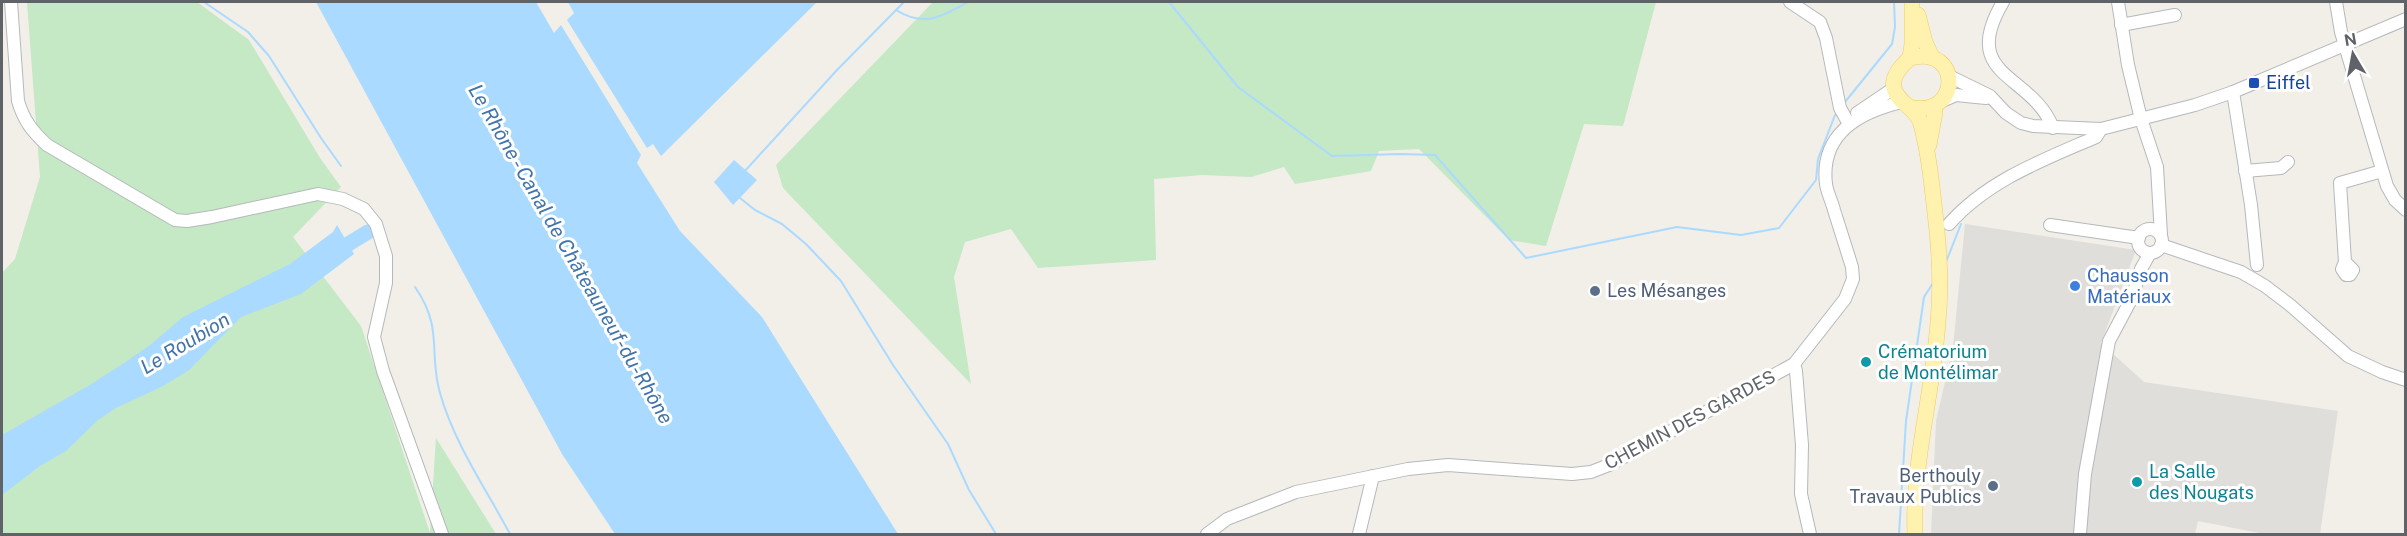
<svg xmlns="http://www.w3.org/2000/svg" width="2407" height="536" viewBox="0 0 2407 536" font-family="'Public Sans',sans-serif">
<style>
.industrial{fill:#e0deda}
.green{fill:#c5e8c5}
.water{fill:#aadaff}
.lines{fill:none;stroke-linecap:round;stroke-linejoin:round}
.stream{stroke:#aadaff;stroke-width:2}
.river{stroke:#aadaff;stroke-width:15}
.minor-casing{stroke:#b5b8bc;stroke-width:14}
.major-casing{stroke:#f2c960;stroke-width:16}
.minor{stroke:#fff;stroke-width:12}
.major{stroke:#fff2af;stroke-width:15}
.transit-dot{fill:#1a4fb4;stroke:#fff;stroke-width:2}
.shop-dot{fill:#3f7fe0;stroke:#fff;stroke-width:2}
.service-dot{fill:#5c6f8a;stroke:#fff;stroke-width:2}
.culture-dot{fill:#0f9aa8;stroke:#fff;stroke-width:2}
.labels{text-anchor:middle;stroke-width:6;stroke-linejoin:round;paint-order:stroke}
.transit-label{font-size:18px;fill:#164399;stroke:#fff;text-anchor:start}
.shop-label{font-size:18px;fill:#366cbe;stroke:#fff;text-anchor:start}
.service-label{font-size:18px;fill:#4e5e75;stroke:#fff;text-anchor:start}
.culture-label{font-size:18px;fill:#0d838f;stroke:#fff;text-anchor:start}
.street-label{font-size:18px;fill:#5f6368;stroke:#fff}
.water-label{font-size:20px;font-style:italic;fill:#4174aa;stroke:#fff}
</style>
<rect width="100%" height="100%" fill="#f1efe8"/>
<path class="industrial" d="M 1965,224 L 2136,250 L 2101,343 L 2144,382 L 2338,411 L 2320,534 L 2264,534 L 2198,521 L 2195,534 L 1931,534 L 1936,421 L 1953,347 Z"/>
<g class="green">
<path d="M 27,2 L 197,2 L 249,40 L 320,158 L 341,187 L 293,237 L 361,326 L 430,533 L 436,438 L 496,534 L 2,534 L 2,273 L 15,259 L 40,177 Z"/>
<path d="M 933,2 L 1656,2 L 1623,126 L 1584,124 L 1546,246 L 1509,240 L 1419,149 L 1379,151 L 1371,171 L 1295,184 L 1284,167 L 1251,177 L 1202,175 L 1154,179 L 1156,260 L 1038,268 L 1011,229 L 965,242 L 954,277 L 971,384 L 783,188 L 776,165 Z"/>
</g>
<g class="water">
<path d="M 316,2 L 536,2 L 554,33 L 561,25 L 641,155 L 637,163 L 680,231 L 762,317 L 898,534 L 615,534 L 562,454 Z"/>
<path d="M 568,2 L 817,2 L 661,156 L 653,144 L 647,148 L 567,20 L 574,13 Z"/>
<path d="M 734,160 L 757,180 L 733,205 L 714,182 Z"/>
<path d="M 337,225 L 354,254 L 301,294 L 241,317 L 189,370 L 163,386 L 116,408 L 98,420 L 66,451 L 40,466 L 2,495 L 2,435 L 88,386 L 124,363 L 150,345 L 183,317 L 290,264 L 333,232 Z"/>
</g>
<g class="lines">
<g class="stream">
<path d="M 204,2 L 248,32 L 269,56 L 321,138 L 341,166"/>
<path d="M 1169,2 L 1238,87 L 1332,156 L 1401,154 L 1435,155 L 1526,258 L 1677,227 L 1741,235 L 1779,228 L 1816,180 L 1818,159 L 1835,115"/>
<path d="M 896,10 C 925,28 942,16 968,2"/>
<path d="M 1845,102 L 1892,44 L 1895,27 L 1894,2"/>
<path d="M 744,172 L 837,70 L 904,2"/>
<path d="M 740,198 L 755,210 L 782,224 L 806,244 L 841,281 L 893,365 L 948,444 L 969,490 L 996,534"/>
<path d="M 1946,262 L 1961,224"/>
<path d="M 415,287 C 444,329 428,351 440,393 C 454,443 486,489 510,534"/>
<path d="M 1899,534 L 1906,421 L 1924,297 L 1933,283"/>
</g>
<path class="river" d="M 332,254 L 368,232"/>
<defs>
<g id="minor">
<path d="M 11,2 L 18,101 C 24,121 32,131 47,145 L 175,220 L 187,221 L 212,217 L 318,194 L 343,199 L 364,209 L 376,224 L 386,256 L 386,283 L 374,337 L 383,371 L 442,534"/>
<path d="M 1790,2 L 1820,22 L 1826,38 L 1840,108 L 1849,124"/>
<path d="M 2003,2 C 1958,78 2032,73 2053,128"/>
<path d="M 2118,2 L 2128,65 L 2141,119 L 2157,167 L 2161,235"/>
<path d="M 2336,2 L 2341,32 L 2387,186 L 2395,200 L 2406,210"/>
<path d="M 2121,25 L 2175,15"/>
<path d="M 1949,76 L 1990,96 L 2006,113 L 2021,123 L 2033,126 L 2101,129 L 2195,105 L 2233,92 L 2406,19"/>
<path d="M 2233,92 L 2251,205 L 2257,265"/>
<path d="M 1942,101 L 1956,95 L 1986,98"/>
<path d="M 1857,113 L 1894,88"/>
<path d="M 2245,171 L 2281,168 L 2288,162"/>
<path d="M 1949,224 C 1988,180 2043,160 2096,137 L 2101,129"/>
<path d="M 2050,225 L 2139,238"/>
<circle cx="2150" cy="241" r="12"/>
<path d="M 2161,245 L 2241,272 L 2265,286 L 2290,305 L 2348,356 L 2382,372 L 2406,380"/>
<path d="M 2345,262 L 2353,270 L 2350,275 L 2346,275 L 2342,269 L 2345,262 L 2340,183 L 2382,171"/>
<path d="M 1794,364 L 1796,371 L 1802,445 L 1801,494 L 1810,534"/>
<path d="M 1207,534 L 1227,519 L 1296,492 L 1408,469 L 1448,465 L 1572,474 L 1591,472 L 1609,465 L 1794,364 L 1845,299 L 1853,279 L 1852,267 C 1846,248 1840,229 1834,210 C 1832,202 1827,192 1826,184 C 1820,133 1860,112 1902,102"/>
<path d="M 1359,534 L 1373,476"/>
<path d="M 2080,534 L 2085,474 L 2109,341 L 2132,298 L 2141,269 L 2150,253"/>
</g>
<g id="major">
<path d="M 1918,15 L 1925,42 L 1931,55"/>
<path d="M 1910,58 L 1912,44 L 1912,2"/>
<path d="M 1909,107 C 1961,120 1963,44 1910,58 C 1902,65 1891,76 1894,88 C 1898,104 1917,108 1921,124 C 1930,158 1933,196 1937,231 C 1940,262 1941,292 1938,322 C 1933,393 1912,463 1915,534"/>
<path d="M 1929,145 L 1935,112 L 1933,107"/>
</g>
</defs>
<use href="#minor" class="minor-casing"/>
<use href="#major" class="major-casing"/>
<use href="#minor" class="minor"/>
<use href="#major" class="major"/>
</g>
<rect class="transit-dot" x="2248" y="77" width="12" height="12" rx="3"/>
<circle class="shop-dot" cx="2075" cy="286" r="6"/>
<g class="service-dot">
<circle cx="1595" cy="291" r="6"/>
<circle cx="1993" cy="486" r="6"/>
</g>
<g class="culture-dot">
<circle cx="1866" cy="362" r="6"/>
<circle cx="2137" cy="482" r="6"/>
</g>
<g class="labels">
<g class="transit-label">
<text x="2266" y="89">Eiffel</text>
</g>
<g class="shop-label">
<text x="2087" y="282">Chausson<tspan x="2087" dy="21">Matériaux</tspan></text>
</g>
<g class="service-label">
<text x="1607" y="297">Les Mésanges</text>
<text x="1981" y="482" text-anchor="end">Berthouly<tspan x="1981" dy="21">Travaux Publics</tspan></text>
</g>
<g class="culture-label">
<text x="1878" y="358">Crématorium<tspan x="1878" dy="21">de Montélimar</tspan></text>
<text x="2149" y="478">La Salle<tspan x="2149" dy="21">des Nougats</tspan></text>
</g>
<g class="street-label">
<text transform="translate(1690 420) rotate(-28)" y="6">CHEMIN DES GARDES</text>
</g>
<g class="water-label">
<text transform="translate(571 254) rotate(60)" y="7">Le Rhône - Canal de Châteauneuf-du-Rhône</text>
<text transform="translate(185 343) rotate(-31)" y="7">Le Roubion</text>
</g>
</g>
<rect width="2407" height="536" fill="none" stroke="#5f6368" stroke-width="6"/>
<g transform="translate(2353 54) rotate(350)" stroke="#ffffff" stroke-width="4.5" paint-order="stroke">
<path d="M0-4.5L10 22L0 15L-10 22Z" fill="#5f6368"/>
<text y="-9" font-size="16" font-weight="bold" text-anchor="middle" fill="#5f6368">N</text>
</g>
</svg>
